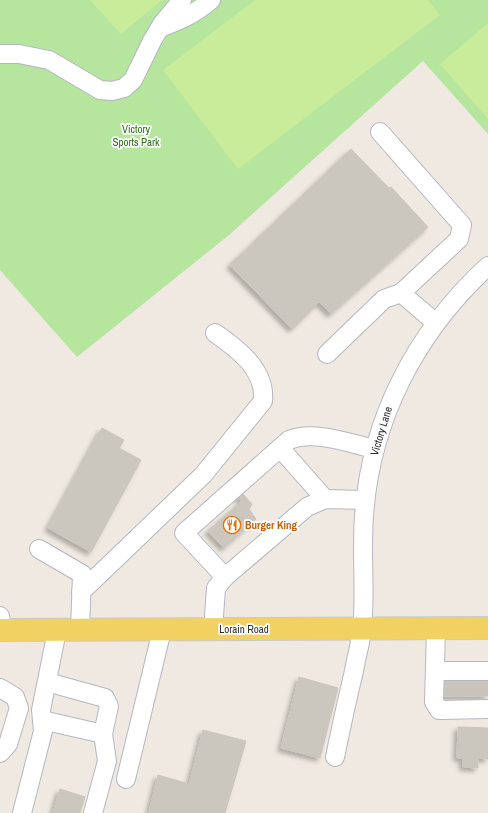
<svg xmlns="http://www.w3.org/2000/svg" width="488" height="813" viewBox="0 0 488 813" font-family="'Archivo Narrow',sans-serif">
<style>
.green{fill:#b6e59e}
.pitch{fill:#c9ec9a}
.building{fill:#cbc7bf;stroke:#cbc5ba;filter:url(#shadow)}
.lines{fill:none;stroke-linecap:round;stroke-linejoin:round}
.minor-tunnel{stroke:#c8c4bd;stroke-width:18;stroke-dasharray:18 9;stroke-linecap:butt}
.minor-casing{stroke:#b4b7c1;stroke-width:20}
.major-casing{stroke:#c9c9c9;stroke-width:24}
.minor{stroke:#fff;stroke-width:18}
.major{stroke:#f2d163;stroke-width:22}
.labels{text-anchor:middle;stroke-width:3.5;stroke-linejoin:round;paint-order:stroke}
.park-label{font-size:11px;fill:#2c6e1b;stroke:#fff}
.street-label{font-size:11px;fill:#2e2e2e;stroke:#fff}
.food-label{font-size:11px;font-weight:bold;fill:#c56008;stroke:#fff;text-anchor:start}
</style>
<defs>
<filter id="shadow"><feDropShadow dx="-3.5" dy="3.5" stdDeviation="2" flood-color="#0004"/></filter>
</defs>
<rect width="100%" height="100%" fill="#efe9e1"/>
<path class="green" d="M 0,0 L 488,0 L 488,134 L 423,61 L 229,235 L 77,357 L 0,270 Z"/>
<g class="pitch">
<path d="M 90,0 L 162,0 L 121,34 Z"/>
<path d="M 255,0 L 428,0 L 440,15 L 238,169 L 163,70 Z"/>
<path d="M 488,23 L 488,119 L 440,64 Z"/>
</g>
<g class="building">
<path d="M 351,149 L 389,188 L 391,187 L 428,227 L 331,314 L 319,302 L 292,329 L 230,265 Z"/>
<path d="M 102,428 L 124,440 L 119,448 L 141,460 L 91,552 L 48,528 Z"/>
<path d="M 242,493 L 252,504 L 249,509 L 256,519 L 224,548 L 208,531 L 242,501 L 238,497 Z"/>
<path d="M 299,677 L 338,688 L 320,758 L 281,748 Z"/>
<rect x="443" y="680" width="45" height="16"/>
<path d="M 458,727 L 488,728 L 488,759 L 478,758 L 478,768 L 463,767 L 463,758 L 457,758 Z"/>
<path d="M 203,730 L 246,741 L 225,813 L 149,812 L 158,775 L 189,784 Z"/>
<path d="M 60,789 L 85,797 L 80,813 L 53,813 Z"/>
</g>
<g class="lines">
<g class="minor-tunnel">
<path d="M 471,680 L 471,696"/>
<path d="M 486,680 L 486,696"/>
<path d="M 455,696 L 456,680"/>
</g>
<defs>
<g id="minor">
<path d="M 160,28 C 179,21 195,14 211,0"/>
<path d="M 0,54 L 19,54 L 49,60 L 100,90 L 112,91 L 124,88 L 133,80 L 152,41 L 162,24 L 182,0"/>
<path d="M 380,132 L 462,225 L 459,239 L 401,293 L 436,323"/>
<path d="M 327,354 L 384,299 L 401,293"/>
<path d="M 280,448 L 325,499"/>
<path d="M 39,549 L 82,574 L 80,631"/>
<path d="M 225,577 L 184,533 L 289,440 C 315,430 348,443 375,449"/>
<path d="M 81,592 L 203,475 L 263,401 C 266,370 238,349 215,333"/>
<path d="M 0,616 L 3,631"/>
<path d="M 436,628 L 434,702 L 439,710 L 488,709"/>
<path d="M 213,630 L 216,588 L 225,577 L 307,507 L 325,499 L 365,500"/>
<path d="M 435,671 L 488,671"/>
<path d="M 0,688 L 15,697 L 19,708 L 8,744 L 0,753"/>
<path d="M 42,720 L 103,734 L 109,706 L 105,698 L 47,682"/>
<path d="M 335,757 C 341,728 347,700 354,671 C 356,657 361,643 362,629 C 366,594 361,554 364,517 C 370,420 416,332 488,266"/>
<path d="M 126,779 L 162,630"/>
<path d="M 22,813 L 43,731 L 41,710 L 57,631"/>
<path d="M 93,813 L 107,761 L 103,734"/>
</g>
<path id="major" d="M 0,630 L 488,628"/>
</defs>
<use href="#minor" class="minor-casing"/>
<use href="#major" class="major-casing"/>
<use href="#minor" class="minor"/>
<use href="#major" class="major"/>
</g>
<defs>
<symbol id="restaurant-ring" viewBox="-11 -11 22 22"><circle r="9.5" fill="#fff" stroke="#e8710a" stroke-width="1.5"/><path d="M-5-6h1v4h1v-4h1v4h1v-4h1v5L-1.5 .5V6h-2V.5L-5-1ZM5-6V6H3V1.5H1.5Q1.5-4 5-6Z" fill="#e8710a"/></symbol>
</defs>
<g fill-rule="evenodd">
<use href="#restaurant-ring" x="222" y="515" width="20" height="20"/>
</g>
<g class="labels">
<g class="park-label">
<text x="136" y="133">Victory<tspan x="136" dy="13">Sports Park</tspan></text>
</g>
<g class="street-label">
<text transform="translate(381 431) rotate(-73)" y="4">Victory Lane</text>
<text x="244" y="633">Lorain Road</text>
</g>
<g class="food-label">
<text x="245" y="529">Burger King</text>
</g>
</g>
</svg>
